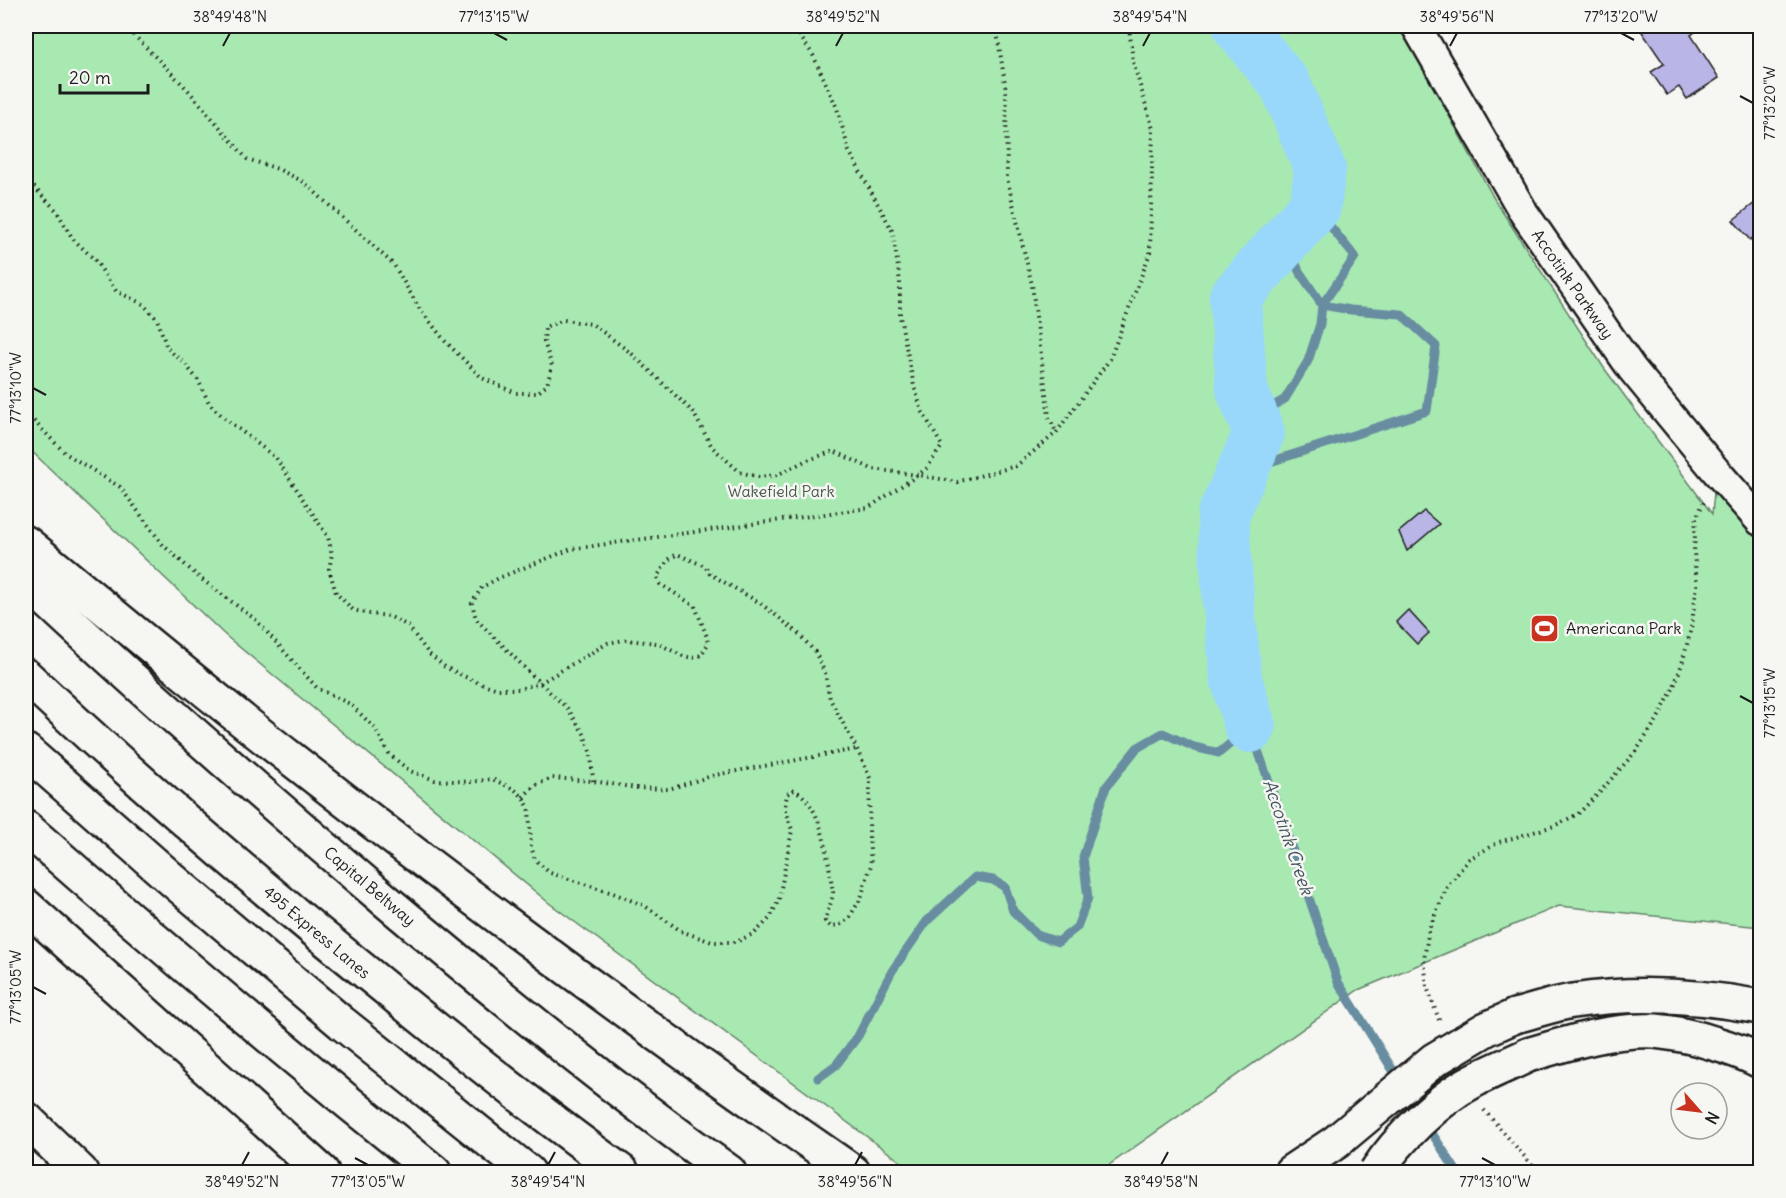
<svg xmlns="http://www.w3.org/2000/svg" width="1786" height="1198" viewBox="0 0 1786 1198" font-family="Delius,sans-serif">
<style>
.green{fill:#a8e9b2;stroke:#628267;stroke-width:1.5}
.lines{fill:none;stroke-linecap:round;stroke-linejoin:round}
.stream{stroke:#678da1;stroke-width:9}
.river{stroke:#99d8fa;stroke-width:52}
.building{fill:#b9b5e7;stroke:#1c1c1c;stroke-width:1.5}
.minor-casing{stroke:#1c1c1c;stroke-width:33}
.tertiary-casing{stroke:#1c1c1c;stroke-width:38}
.motorway-casing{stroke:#1c1c1c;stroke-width:38}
.path{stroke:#1c1c1c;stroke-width:4;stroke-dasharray:1.5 4.5;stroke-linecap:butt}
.minor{stroke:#f6f6f2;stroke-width:28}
.tertiary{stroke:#f6f6f2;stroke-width:33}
.motorway{stroke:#f6f6f2;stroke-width:33}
.motorway-bridge-casing{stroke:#1c1c1c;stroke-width:38;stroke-linecap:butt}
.motorway-bridge{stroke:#f6f6f2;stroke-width:33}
.ticks{fill:none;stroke:#1c1c1c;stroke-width:2}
.labels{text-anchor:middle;stroke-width:5;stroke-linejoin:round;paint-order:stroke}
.street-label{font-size:16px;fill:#1c1c1c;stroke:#f6f6f2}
.park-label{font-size:16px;fill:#465a49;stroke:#f6f6f2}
.poi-label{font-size:16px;fill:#1c1c1c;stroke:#f6f6f2;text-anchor:start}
.water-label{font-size:18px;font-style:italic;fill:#42545f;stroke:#f6f6f2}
.neatline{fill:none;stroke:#1c1c1c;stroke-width:2}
.ticks-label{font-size:15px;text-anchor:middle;fill:#1c1c1c}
</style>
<rect width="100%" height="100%" fill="#f6f6f2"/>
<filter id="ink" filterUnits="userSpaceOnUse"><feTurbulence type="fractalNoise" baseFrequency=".0167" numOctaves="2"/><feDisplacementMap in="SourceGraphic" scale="12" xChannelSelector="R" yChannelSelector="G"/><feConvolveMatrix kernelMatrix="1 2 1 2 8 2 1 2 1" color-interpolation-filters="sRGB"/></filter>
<g filter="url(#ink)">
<path class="green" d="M 26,26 L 1400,26 L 1496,202 L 1604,368 L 1712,514 L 1716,471 L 1760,528 L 1760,927 L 1559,906 L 1358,990 L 1099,1172 L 915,1172 L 549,903 L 226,636 L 26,446 Z"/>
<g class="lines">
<g class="stream">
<path d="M 1253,418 L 1285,399 L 1308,361 L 1320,324 L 1322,305 L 1355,257 L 1315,207"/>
<path d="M 1242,471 L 1427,411 L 1436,346 L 1401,314 L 1351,310 L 1322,305 L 1299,271 L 1286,240"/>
<path d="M 818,1078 L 836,1065 L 858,1036 L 892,971 L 927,921 L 975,877 L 993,880 L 1005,887 L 1013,911 L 1037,935 L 1058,942 L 1077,927 L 1088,898 L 1083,857 L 1106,787 L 1137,748 L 1163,733 L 1194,747 L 1219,753 L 1250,727 L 1338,982 L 1419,1112"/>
<path d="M 1426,1124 L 1457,1172"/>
</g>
<path class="river" d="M 1238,26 L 1285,84 L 1320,169 L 1315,207 L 1235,297 L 1242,390 L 1259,433 L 1223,515 L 1228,598 L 1236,678 L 1250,727"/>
</g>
<g class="building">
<path d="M 1638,26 L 1697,26 L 1699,29 L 1691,35 L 1719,78 L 1687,99 L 1679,87 L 1667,95 L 1651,72 L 1664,64 Z"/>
<path d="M 1760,199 L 1760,232 L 1750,240 L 1733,220 Z"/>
<path d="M 1424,511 L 1439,524 L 1407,551 L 1399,532 Z"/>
<path d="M 1408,610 L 1429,633 L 1417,644 L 1396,622 Z"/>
</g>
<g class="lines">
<defs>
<path id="minor" d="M 1416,26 L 1524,213 L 1632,369 L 1716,471 L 1760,521"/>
<path id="tertiary" d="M 26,1119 L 81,1172"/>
<g id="motorway">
<path d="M 26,543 C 113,615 200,688 289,757 C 473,901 661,1040 853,1172"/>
<path d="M 26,581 C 143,691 263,796 385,900 C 497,994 610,1087 729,1172"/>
<path d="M 26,676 C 142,786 264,890 389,991 C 465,1053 542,1115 622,1172"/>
<path d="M 26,751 L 176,883 L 342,1023 L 528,1172"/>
<path d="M 26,828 C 160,946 295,1060 434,1172"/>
<path d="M 26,906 L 322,1172"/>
<path d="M 1515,1016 C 1535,1011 1554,1004 1573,1001 C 1636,991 1698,995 1760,1007"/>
<path d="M 1528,1055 C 1568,1043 1612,1029 1655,1031 C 1674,1033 1695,1037 1713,1043 C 1730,1048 1745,1053 1760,1061"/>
<path d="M 1291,1172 L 1336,1142"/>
</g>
</defs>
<use href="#minor" class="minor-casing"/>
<use href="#tertiary" class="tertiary-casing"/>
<use href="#motorway" class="motorway-casing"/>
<g class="path">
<path d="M 125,26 L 188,90 L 247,159 L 278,169 L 304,182 L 394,265 L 419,308 L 445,341 L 482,378 L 516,393 L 537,393 L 547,385 L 552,366 L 544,342 L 545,327 L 564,320 L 592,324 L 631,353 L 693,412 L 712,447 L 740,472 L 759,477 L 777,475 L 805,461 L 834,451 L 872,469 L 918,475 L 927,468 L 942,446 L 922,411 L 914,386 L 900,317 L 900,282 L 893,232 L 849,151 L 837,108 L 813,55 L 793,26"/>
<path d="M 996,26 L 1006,90 L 1007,178 L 1032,285 L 1049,417 L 1056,432"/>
<path d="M 26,159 L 29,182 L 56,210 L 73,239 L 95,260 L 116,291 L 143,304 L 157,319 L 167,348 L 185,364 L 198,380 L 209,403 L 222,416 L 276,458 L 328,537 L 332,554 L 329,569 L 336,593 L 353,610 L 370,614 L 389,616 L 408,626 L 429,654 L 445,667 L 474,681 L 498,689 L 519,689 L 540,683 L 608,643 L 625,640 L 657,643 L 683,656 L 693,658 L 701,655 L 708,644 L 707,637 L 695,606 L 660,584 L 657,577 L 668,560 L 677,554 L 705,566 L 710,574 L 760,603 L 797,632 L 815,652 L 825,673 L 830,699 L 857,749 L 870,778 L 869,835 L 871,865 L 861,898 L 849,918 L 840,925 L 830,926 L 825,921 C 827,911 832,903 833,892 C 828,863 824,804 794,790 L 787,794 L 785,807 L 792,830 L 779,899 L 770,918 L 755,933 L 736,942 L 712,942 L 681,931 L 645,906 L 613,893 L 550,873 L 535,860 L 531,846 L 529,808 L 523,797 L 514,789 L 492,779 L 471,782 L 435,780 L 410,771 L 390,755 L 375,728 L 350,704 L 317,688 L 256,620 L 200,578 L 163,545 L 120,487 L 65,453 L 26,413"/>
<path d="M 593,781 L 591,754 L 584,734 L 568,709 L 540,683 L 476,619 L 472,603 L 482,587 L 501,577 L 571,549 L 868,508 L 918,475 L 957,482 L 1016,466 L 1056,433 L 1110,359 L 1150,253 L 1153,129 L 1133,62 L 1129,26"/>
<path d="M 523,797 L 534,786 L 552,778 L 593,781 L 636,788 L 669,789 L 715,775 L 857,749"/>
<path d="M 1439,1020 L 1427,987 L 1424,959 L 1429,929 L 1447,887 L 1469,859 L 1499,842 L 1554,826 L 1578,814 L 1600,792 L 1636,751 L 1657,720 L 1673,689 L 1682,664 L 1691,629 L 1697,585 L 1694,552 L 1696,518 L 1705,500"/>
<path d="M 1484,1110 L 1538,1172"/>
</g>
<use href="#minor" class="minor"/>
<use href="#tertiary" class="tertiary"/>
<use href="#motorway" class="motorway"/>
<defs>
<g id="motorway-bridge">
<path d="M 1336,1142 L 1434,1060 L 1486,1029 L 1515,1016"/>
<path d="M 1376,1172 C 1397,1140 1438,1099 1473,1081 C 1491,1071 1510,1064 1528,1055"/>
</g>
</defs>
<use href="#motorway-bridge" class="motorway-bridge-casing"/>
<use href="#motorway-bridge" class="motorway-bridge"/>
</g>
</g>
<path class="ticks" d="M 494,33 L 507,40M 1621,33 L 1634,40M 223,46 L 230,33M 836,46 L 843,33M 1143,46 L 1150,33M 1450,46 L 1457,33M 1740,96 L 1753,103M 33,388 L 46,395M 1740,696 L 1753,703M 33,987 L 46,994M 355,1158 L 368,1165M 1482,1158 L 1495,1165M 242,1165 L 249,1152M 548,1165 L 555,1152M 855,1165 L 862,1152M 1161,1165 L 1168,1152"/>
<defs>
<symbol id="stadium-square" viewBox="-11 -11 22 22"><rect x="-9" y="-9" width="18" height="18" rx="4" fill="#c8321e" stroke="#f6f6f2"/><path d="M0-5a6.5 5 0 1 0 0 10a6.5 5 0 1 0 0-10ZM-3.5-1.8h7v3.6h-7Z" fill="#fff"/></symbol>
</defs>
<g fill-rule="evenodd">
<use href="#stadium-square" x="1528" y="612" width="33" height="33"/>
</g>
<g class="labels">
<g class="street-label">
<text transform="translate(1573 284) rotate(55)" y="6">Accotink Parkway</text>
<text transform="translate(370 886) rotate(40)" y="6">Capital Beltway</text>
<text transform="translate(317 932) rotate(40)" y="6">495 Express Lanes</text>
</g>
<g class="park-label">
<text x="781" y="497">Wakefield Park</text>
</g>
<g class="poi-label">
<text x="1566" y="634">Americana Park</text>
</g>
<g class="water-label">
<text transform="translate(1288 837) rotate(71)" y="6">Accotink Creek</text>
</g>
</g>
<rect width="1786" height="1198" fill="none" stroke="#f6f6f2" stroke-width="66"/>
<g transform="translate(1699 1111) rotate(118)"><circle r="28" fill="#f6f6f2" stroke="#9f9f9c" stroke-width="1.5"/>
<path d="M0-4.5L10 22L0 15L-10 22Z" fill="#c8321e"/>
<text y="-9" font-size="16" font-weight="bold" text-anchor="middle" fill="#1c1c1c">N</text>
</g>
<path d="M60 84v9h88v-9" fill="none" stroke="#1c1c1c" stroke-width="3"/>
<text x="69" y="84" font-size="18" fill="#1c1c1c" stroke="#f6f6f2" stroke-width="4.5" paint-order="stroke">20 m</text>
<rect x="33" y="33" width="1720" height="1132" class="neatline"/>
<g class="ticks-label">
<text x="230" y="22">38°49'48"N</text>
<text x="494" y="22">77°13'15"W</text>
<text x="843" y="22">38°49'52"N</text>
<text x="1150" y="22">38°49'54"N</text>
<text x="1457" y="22">38°49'56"N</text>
<text x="1621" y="22">77°13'20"W</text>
<text transform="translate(1770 103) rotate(-90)" y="5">77°13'20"W</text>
<text transform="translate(16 388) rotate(-90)" y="5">77°13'10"W</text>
<text transform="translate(1770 703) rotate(-90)" y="5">77°13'15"W</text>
<text transform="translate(16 987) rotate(-90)" y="5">77°13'05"W</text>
<text x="242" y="1187">38°49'52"N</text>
<text x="368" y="1187">77°13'05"W</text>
<text x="548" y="1187">38°49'54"N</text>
<text x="855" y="1187">38°49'56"N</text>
<text x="1161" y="1187">38°49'58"N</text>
<text x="1495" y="1187">77°13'10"W</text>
</g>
</svg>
